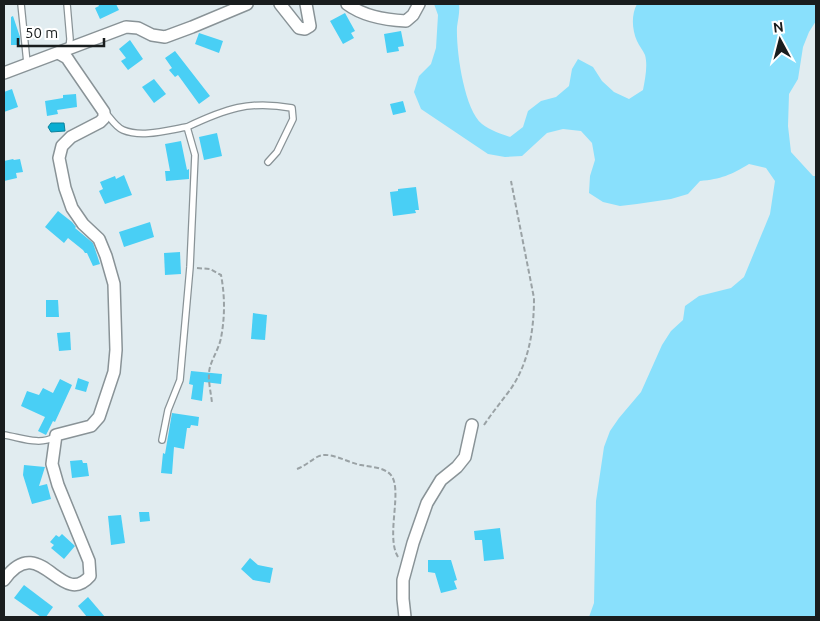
<svg xmlns="http://www.w3.org/2000/svg" width="820" height="621" viewBox="0 0 820 621" font-family="Ubuntu,sans-serif">
<style>
.green{fill:#89e0fc}
.water{fill:#08add2;stroke:#0d829c}
.building{fill:#49cff5}
.lines{fill:none;stroke-linecap:round;stroke-linejoin:round}
.service-casing{stroke:#899397;stroke-width:8}
.minor-casing{stroke:#899397;stroke-width:14}
.path{stroke:#9aa2a5;stroke-width:2;stroke-dasharray:5 2.5;stroke-linecap:butt}
.service{stroke:#fff;stroke-width:5.5}
.minor{stroke:#fff;stroke-width:11}
</style>
<rect width="100%" height="100%" fill="#e1ecf0"/>
<path class="green" d="M 434,4 L 459,4 C 460,12 458,19 457,27 C 456,50 464,109 482,124 C 490,130 501,134 510,137 L 523,127 L 528,111 L 541,101 L 556,97 L 569,86 L 572,69 L 578,59 L 593,67 L 602,81 L 614,92 L 629,99 L 643,90 C 645,79 648,66 645,55 C 643,50 639,46 637,41 C 632,30 631,15 637,4 L 816,4 L 816,21 L 809,32 L 803,47 L 798,79 L 789,94 L 788,126 L 791,152 L 813,176 L 816,176 L 816,617 L 589,617 L 594,603 L 596,501 L 604,447 L 610,431 L 619,418 L 641,392 L 662,345 L 671,331 L 683,320 L 685,306 L 699,296 L 731,288 L 744,277 L 770,214 L 775,181 L 766,168 L 749,164 C 731,175 721,179 700,181 L 688,194 L 671,199 L 637,204 L 620,206 L 603,202 L 589,193 L 590,176 L 595,160 L 592,143 L 581,131 L 563,129 L 547,133 L 522,156 L 505,157 L 488,154 L 421,109 L 414,92 L 419,76 L 431,64 L 436,48 L 438,15 Z"/>
<path class="water" d="M 51,123 L 64,123 L 65,131 L 51,132 L 48,127 Z"/>
<g class="building">
<path d="M 98,4 L 116,4 L 119,10 L 100,19 L 95,8 L 99,6 Z"/>
<path d="M 345,13 L 355,31 L 351,33 L 354,38 L 343,44 L 330,21 Z"/>
<path d="M 13,16 L 20,37 L 20,45 L 11,45 L 11,17 Z"/>
<path d="M 401,31 L 404,46 L 398,47 L 399,51 L 387,53 L 384,34 Z"/>
<path d="M 199,33 L 223,41 L 219,53 L 195,44 Z"/>
<path d="M 130,40 L 143,59 L 128,70 L 121,61 L 126,58 L 119,49 Z"/>
<path d="M 175,51 L 210,96 L 199,104 L 178,75 L 175,77 L 169,70 L 172,68 L 165,58 Z"/>
<path d="M 154,79 L 166,94 L 154,103 L 142,87 Z"/>
<path d="M 12,89 L 18,107 L 4,112 L 4,92 Z"/>
<path d="M 76,94 L 77,107 L 57,110 L 58,114 L 47,116 L 45,101 L 63,98 L 63,95 Z"/>
<path d="M 403,101 L 406,112 L 393,115 L 390,104 Z"/>
<path d="M 217,133 L 222,156 L 204,160 L 199,137 Z"/>
<path d="M 181,141 L 187,170 L 189,169 L 189,179 L 166,181 L 165,171 L 170,171 L 165,144 Z"/>
<path d="M 13,159 L 14,160 L 20,159 L 23,172 L 16,173 L 17,178 L 4,181 L 4,161 Z"/>
<path d="M 124,175 L 132,195 L 105,204 L 99,191 L 103,189 L 100,182 L 115,176 L 116,179 Z"/>
<path d="M 416,187 L 419,210 L 415,210 L 416,213 L 393,216 L 390,192 L 398,191 L 398,189 Z"/>
<path d="M 58,211 L 72,222 L 76,227 L 75,228 L 93,243 L 100,264 L 93,266 L 87,253 L 85,253 L 83,250 L 68,238 L 64,243 L 45,227 Z"/>
<path d="M 150,222 L 154,237 L 124,247 L 119,232 Z"/>
<path d="M 180,252 L 181,274 L 165,275 L 164,253 Z"/>
<path d="M 46,300 L 58,300 L 59,317 L 46,317 Z"/>
<path d="M 253,313 L 267,315 L 265,340 L 251,339 Z"/>
<path d="M 70,332 L 71,350 L 59,351 L 57,333 Z"/>
<path d="M 191,371 L 222,374 L 221,384 L 204,382 L 202,401 L 191,399 L 193,385 L 189,384 Z"/>
<path d="M 78,378 L 89,382 L 86,392 L 75,389 Z"/>
<path d="M 60,379 L 72,385 L 55,422 L 53,421 L 46,435 L 38,431 L 45,417 L 21,406 L 27,391 L 39,395 L 43,388 L 53,393 Z"/>
<path d="M 172,413 L 199,417 L 198,426 L 191,425 L 190,428 L 187,428 L 184,449 L 174,447 L 172,474 L 161,473 L 163,453 L 165,454 Z"/>
<path d="M 82,460 L 83,463 L 87,463 L 89,476 L 72,478 L 70,461 Z"/>
<path d="M 24,465 L 45,467 L 39,486 L 47,484 L 51,499 L 32,504 L 23,475 Z"/>
<path d="M 139,512 L 149,512 L 150,521 L 140,522 Z"/>
<path d="M 121,515 L 125,543 L 111,545 L 108,516 Z"/>
<path d="M 500,528 L 504,559 L 484,561 L 482,540 L 475,540 L 474,531 Z"/>
<path d="M 62,534 L 75,546 L 64,559 L 51,548 L 54,545 L 50,542 L 56,535 L 59,537 Z"/>
<path d="M 250,558 L 258,565 L 273,568 L 270,583 L 253,580 L 241,569 Z"/>
<path d="M 428,560 L 451,560 L 457,580 L 454,581 L 457,589 L 441,593 L 435,573 L 428,572 Z"/>
<path d="M 24,585 L 53,607 L 46,617 L 41,617 L 14,598 Z"/>
<path d="M 88,597 L 105,617 L 87,617 L 78,606 Z"/>
</g>
<g class="lines">
<defs>
<g id="service">
<path d="M 21,4 L 27,63"/>
<path d="M 67,4 L 70,39 L 69,49"/>
<path d="M 106,113 C 111,119 116,127 123,130 C 142,138 168,130 187,127 L 195,155 L 190,267 L 180,380 L 168,410 L 162,440"/>
<path d="M 187,127 C 225,109 249,100 292,108 L 293,119 L 277,152 L 268,162"/>
<path d="M 4,435 C 19,437 40,446 54,437"/>
</g>
<g id="minor">
<path d="M 280,4 L 299,28 L 305,29 L 310,26 L 306,4"/>
<path d="M 347,4 C 363,16 386,20 406,21 L 413,15 L 419,4"/>
<path d="M 4,73 L 126,27 L 138,28 L 152,35 L 165,37 L 192,27 L 247,4"/>
<path d="M 4,580 C 40,529 61,610 90,576 L 89,561 L 58,485 L 52,464 L 56,435 L 91,426 L 99,417 L 114,372 L 116,350 L 114,284 L 106,256 L 99,239 L 83,224 L 72,208 L 65,188 L 59,158 L 62,146 L 71,137 L 100,122 L 104,118 L 104,112 L 71,64 L 67,58 L 58,53"/>
<path d="M 405,617 L 403,599 L 403,580 L 413,543 L 427,503 L 441,480 L 457,467 L 465,457 L 472,425"/>
</g>
</defs>
<use href="#service" class="service-casing"/>
<use href="#minor" class="minor-casing"/>
<g class="path">
<path d="M 197,268 L 210,269 L 221,275 C 225,296 225,317 221,338 C 219,348 213,357 210,367 C 207,378 211,392 212,403"/>
<path d="M 484,425 C 492,413 501,402 510,390 C 529,363 534,330 534,298 L 511,181"/>
<path d="M 297,469 C 305,466 310,461 317,457 C 329,450 348,463 361,465 C 370,467 383,467 390,474 C 404,488 385,536 398,557"/>
</g>
<use href="#service" class="service"/>
<use href="#minor" class="minor"/>
</g>
<rect width="820" height="621" fill="none" stroke="#191d1e" stroke-width="10"/>
<g transform="translate(780 40) rotate(353)" stroke="#ffffff" stroke-width="4" paint-order="stroke">
<path d="M0-4L9 19L0 12L-9 19Z" fill="#191d1e"/>
<text y="-8" font-size="14" font-weight="bold" text-anchor="middle" fill="#191d1e">N</text>
</g>
<path d="M18 38v8h86v-8" fill="none" stroke="#191d1e" stroke-width="2.5"/>
<text x="25" y="38" font-size="15" fill="#191d1e" stroke="#ffffff" stroke-width="4" paint-order="stroke">50 m</text>
</svg>
